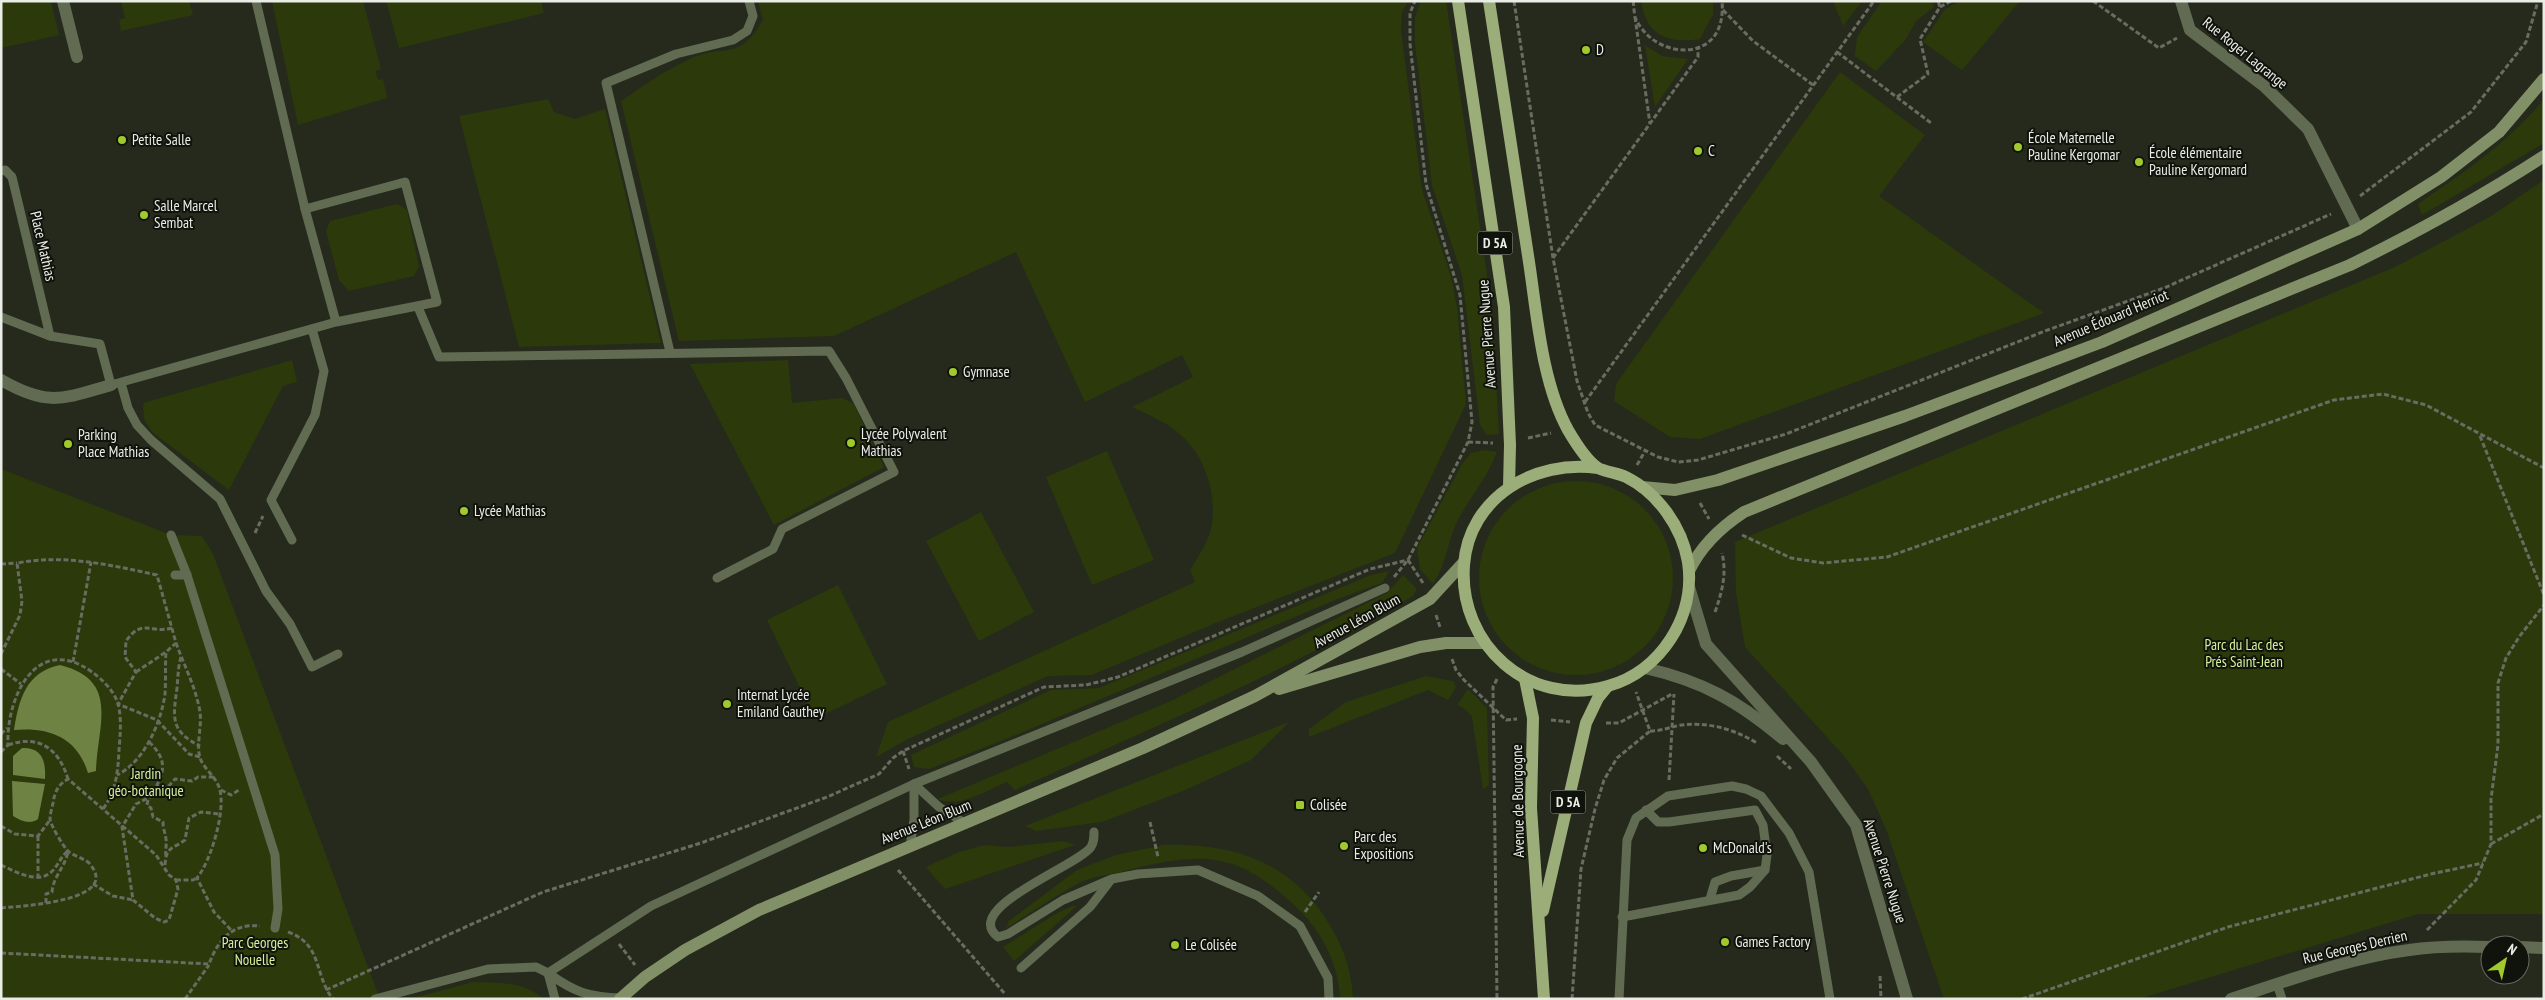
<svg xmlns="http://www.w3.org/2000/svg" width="2545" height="1000" viewBox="0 0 2545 1000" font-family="'PT Sans Narrow',sans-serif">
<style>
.green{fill:#2c390a}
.water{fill:#6e8244}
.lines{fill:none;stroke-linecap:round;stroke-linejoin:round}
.path{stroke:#686c61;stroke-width:3;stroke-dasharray:5 2.5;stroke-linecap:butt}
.service{stroke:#616b51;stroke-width:9}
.pedestrian{stroke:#616b51;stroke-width:12}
.minor{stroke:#616b51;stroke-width:12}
.secondary{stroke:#829067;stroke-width:12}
.primary{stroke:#9bad78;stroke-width:12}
.poi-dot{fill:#a0c92c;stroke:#10120c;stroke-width:2}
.labels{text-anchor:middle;stroke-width:4;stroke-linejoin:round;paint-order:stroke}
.shield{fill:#10120c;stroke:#a9aba4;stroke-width:1}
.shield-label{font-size:14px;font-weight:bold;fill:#eaede5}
.poi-label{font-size:15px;fill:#eaede5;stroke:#10120c;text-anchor:start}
.street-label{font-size:15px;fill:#eaede5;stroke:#10120c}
.park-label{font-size:15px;fill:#d4f298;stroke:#10120c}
</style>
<rect width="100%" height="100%" fill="#252a1d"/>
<g class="green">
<path d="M 1,1 L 51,1 L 59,35 L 1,48 Z"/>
<path d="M 121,1 L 189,1 L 193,15 L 121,31 L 119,20 L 125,18 Z"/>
<path d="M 272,1 L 363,1 L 381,69 L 375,71 L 378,80 L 383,79 L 387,98 L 298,125 Z"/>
<path d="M 386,1 L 541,1 L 544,13 L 399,48 Z"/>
<path d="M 758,1 L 1408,1 L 1402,12 L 1401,31 L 1422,190 L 1451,276 L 1457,307 L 1466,404 L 1395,553 L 1218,622 L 1092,675 L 1048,676 L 906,740 L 876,757 L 888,722 L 1195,582 L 1190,570 C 1198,557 1207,544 1211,529 C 1218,497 1206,458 1182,436 C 1168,423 1149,415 1132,407 L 1193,377 L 1182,355 L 1085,402 L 1016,252 L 834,336 L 679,341 L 621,101 C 643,86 664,71 688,60 C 723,42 738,64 763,20 Z"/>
<path d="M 1421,1 L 1446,1 L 1492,308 L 1499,434 L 1487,435 L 1480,425 L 1462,275 L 1432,185 L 1415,44 L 1415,17 Z"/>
<path d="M 1641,1 L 1713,1 L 1713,14 L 1700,39 C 1669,44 1646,36 1641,1 Z"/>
<path d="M 1833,1 L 1862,1 L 1843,26 Z"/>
<path d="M 1882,1 L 1932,1 L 1934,7 L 1916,21 L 1906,39 L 1876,71 L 1855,56 L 1857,37 Z"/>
<path d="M 1960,1 L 2020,1 L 1962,70 L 1923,42 L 1945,9 Z"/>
<path d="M 1645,45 L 1662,56 L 1688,59 L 1655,107 Z"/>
<path d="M 1840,72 L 1925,135 L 1879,196 L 2044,313 L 1700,439 L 1670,437 L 1614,401 L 1616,384 Z"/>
<path d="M 548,99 L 554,112 L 575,119 L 605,109 L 661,343 L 519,347 L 459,116 Z"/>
<path d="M 2544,99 L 2544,143 L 2422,215 L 2418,204 C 2465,171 2507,144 2544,99 Z"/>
<path d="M 2544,180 L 2544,914 L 2418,914 L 2139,999 L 1944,999 L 1886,829 L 1868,789 L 1845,757 L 1745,647 L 1736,593 L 1735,542 L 2395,267 L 2488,218 Z"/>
<path d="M 397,204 L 407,210 L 419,266 L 414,276 L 349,291 L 339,280 L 326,231 L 330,221 Z"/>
<path d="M 292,360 L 297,382 L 283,386 L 229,490 L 152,432 L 144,419 L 143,403 Z"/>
<path d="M 788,360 L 792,403 L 842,398 L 853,403 L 884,467 L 774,525 L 690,364 Z"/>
<path d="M 1483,450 L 1497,452 C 1487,479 1467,500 1455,526 C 1447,546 1445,566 1433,584 L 1420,569 L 1417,548 L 1462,464 L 1471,453 Z"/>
<path d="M 1107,451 L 1154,560 L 1092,585 L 1046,477 Z"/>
<path d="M 1,469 L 171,535 L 202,536 L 213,554 L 380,999 L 1,999 Z"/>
<circle cx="1576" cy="578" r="97"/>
<path d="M 981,512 L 1034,612 L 979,641 L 926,541 Z"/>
<path d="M 1389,571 L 1382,583 L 1335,600 L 1016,735 L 929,769 L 914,767 L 911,755 L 1051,690 L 1099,688 L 1371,575 Z"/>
<path d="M 1403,575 L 1417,589 L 1413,596 C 1287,672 1149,729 1015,790 L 1007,782 C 987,790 959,809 938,799 L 1171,701 L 1387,593 Z"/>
<path d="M 838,585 L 887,684 L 815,719 L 767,620 Z"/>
<path d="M 1426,676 L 1453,681 L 1456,687 L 1448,700 L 1428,690 L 1309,737 L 1309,729 L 1346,702 Z"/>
<path d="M 1468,689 L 1487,708 L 1489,785 L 1483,789 L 1472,717 L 1464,708 L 1457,705 Z"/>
<path d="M 1289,722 L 1251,760 L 1183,791 L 1102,822 L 1036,831 L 1025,826 Z"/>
<path d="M 1064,841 L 1075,845 L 945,889 L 926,867 L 959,852 L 985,845 L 1008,847 Z"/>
<path d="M 1163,845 C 1234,843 1294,862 1331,927 C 1344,949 1352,973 1353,999 L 1340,999 C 1339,962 1319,927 1292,903 C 1235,851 1201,852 1128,870 C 1112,875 1091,876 1077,884 C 1053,897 1030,914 1006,928 L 1009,921 L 1077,870 L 1116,855 Z"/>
<path d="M 1072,906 L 1077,906 L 1014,961 L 1003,947 L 1057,913 Z"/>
<path d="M 473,982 C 498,983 525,981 543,999 L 409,999 Z"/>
</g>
<g class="water">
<path d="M 60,665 C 121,680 97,726 96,771 L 88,773 C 77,737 49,727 14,730 C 19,699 26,672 60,665 Z"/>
<path d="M 22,748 C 42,747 46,761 45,779 L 13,775 L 13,756 Z"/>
<path d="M 12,781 L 45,784 L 38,819 C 30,825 21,821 13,816 Z"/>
</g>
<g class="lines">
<g class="path">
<path d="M 1514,1 L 1553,258 L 1577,381 L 1588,413 L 1595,425 L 1658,457 L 1678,462 L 1698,460 L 1786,434 L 2045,331 L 2164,288 L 2331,214"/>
<path d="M 1633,1 C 1634,6 1634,13 1635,17 C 1653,61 1728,66 1722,1"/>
<path d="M 2093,1 L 2159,48 L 2177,38"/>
<path d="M 1940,7 L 1951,1"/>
<path d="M 1723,10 L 1753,41 L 1813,85"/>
<path d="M 1635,17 L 1650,124"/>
<path d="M 1837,52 L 1931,123"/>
<path d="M 1897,97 L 1928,74 L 1920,39 L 1940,7 L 1938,1"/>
<path d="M 2360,196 L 2471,112 L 2526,42 L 2538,1"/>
<path d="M 1553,258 L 1698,57 L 1698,48"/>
<path d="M 1585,402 L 1874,1"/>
<path d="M 2480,436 L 2544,595"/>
<path d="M 1528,438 L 1551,433"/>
<path d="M 1468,442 L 1493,443"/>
<path d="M 1637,465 L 1645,451"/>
<path d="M 1700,503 L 1709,519"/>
<path d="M 255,533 L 263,516"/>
<path d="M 1742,535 L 1791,558 L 1823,563 L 1887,557 L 2334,400 L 2383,394 L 2426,405 L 2544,468"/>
<path d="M 1408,560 L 1423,583"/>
<path d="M 1,564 L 17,563"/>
<path d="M 1394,577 L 1408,560 L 1468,442 L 1472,422 L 1460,295 L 1426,184 L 1410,44 L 1410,13 L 1415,1"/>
<path d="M 1715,612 C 1722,592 1727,574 1722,553"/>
<path d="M 1436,615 L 1440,627"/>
<path d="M 172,628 C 151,634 142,618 126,641 L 125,657 L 136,672 L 118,704 L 157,720 L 189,754 L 200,757"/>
<path d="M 176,643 C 184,665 196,688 200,712 C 202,726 196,744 200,758 C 204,769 215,776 219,787 C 227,808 211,861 197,878 L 214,912 L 232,931"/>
<path d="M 1,654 L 20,615 L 22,601 L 17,563 C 65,554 110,565 157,575 L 176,643 L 166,652 C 165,666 166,680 165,694 C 161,723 144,762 117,775"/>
<path d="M 181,657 C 178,667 178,677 177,688 C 173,718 170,731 200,746"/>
<path d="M 1452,659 L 1456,670 L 1464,680 L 1506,720 L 1517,719"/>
<path d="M 73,662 L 91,562"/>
<path d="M 1,669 L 21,684"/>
<path d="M 136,672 L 166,652"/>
<path d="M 1497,679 L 1493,687 L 1497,999"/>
<path d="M 1551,720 L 1570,722"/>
<path d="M 1606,723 L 1619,723 L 1672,694"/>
<path d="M 1650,731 C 1661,731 1671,727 1681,725 C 1710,722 1733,729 1757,743"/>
<path d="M 1,734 L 7,728"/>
<path d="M 149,742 C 163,755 167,767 157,785 L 160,791"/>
<path d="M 8,745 C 39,734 59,749 68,779"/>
<path d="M 903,751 L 909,769"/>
<path d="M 1,752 L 8,745 C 6,698 36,632 92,672 C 102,679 115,692 118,704 C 122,719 120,736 119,750 C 118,772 116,791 103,809"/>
<path d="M 1777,756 L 1791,769"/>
<path d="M 1669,780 L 1674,694"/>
<path d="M 221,790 L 231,795 L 239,790"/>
<path d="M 148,800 L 147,805 L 151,808 L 153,817 L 163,822 C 163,829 165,832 166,839 C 167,844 165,850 166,856"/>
<path d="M 1150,822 L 1158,857"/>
<path d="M 1,826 L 15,834 L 38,836 L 50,820"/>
<path d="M 38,836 L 38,876"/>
<path d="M 2491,844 L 2544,814"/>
<path d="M 1,865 C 14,871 37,884 50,873 C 58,867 60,857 68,851"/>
<path d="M 165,865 C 166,846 173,849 185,840 L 189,818 L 201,812 L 219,814"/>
<path d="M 898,870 L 1005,994"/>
<path d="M 176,880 L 193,880 L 197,878"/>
<path d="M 93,884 L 113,896 L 133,900"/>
<path d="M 46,903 L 46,894 L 52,892 C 53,877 65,867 68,852"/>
<path d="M 1,908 C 18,906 124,902 89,863 C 83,858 75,856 69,852 C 64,848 50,824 50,819 C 50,814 52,808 53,803 C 55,791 58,785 68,779 L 156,855 L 169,875 L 176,880 L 178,889 L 169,920 L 164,922 L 155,918 L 133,900 L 122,827 L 136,804 L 166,789 L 175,779 L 192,781 L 198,777 L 215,777"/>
<path d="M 1305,912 L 1319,892"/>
<path d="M 2427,930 L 2476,880 L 2491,844 L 2491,799 L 2498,745 L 2498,683 L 2506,658 L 2519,637 L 2544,605"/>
<path d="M 288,932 C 323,944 314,976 333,999"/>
<path d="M 619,944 L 635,965"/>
<path d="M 1,953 L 209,964 C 218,940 232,923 260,926"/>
<path d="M 1880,976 L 1881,999"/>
<path d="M 326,990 L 543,892 L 701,843 L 827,797 L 879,774 L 893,758 L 903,751 L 1044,687 L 1086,685 L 1118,677 L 1370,569 L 1408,560"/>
<path d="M 185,999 L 209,965"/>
<path d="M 1572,999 L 1581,869 L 1595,809 L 1604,780 L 1617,758 L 1650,731 L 1636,692"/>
<path d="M 2022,999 L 2228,927 L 2431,874 L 2483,863"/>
</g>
<g class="service">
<path d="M 256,1 L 305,209"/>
<path d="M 1,171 L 5,170 L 12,177 L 50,336 L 100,344 L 111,385 L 336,322 L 437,302 L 405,182 L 305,209 L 336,322"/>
<path d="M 418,307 L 439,357 L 829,351 L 846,378 L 894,472 L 782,529 L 773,549 L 717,578"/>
<path d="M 1,317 L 50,336"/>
<path d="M 670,352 L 606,83 L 676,54 L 733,40 L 747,31 L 753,16 L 749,1"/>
<path d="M 121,383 L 128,408 L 137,425 L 151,440 L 220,499 L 266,591 L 290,624 L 312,667 L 338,654"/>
<path d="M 171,535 L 187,575"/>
<path d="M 292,540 L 271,500 L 315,415 L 324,371 L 312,329"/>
<path d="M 175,575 L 187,575 L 275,855 L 278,909 L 275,928"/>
<path d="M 914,784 L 939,807 L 966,824"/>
<path d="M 1094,832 C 1094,838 1094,842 1091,847 C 1078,866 960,908 998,937 L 1008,934 L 1063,900 L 1112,879 L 1138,874 L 1198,870 L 1258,896 L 1300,926 L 1328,978 L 1329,999"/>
<path d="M 910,847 L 914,820 L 914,784"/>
<path d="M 1710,899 L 1715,882 L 1731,876 L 1765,870"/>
<path d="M 1622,917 L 1739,895 L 1750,887 L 1765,870 L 1767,855 L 1763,825 L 1755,810 L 1669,822 L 1658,822 L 1646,810"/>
<path d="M 1021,968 L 1090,907 L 1110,881"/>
<path d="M 548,973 C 574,992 588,997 621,998"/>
<path d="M 548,973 L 555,999"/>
<path d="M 2277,984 L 2282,999"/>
<path d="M 375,999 L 488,969 L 536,967 L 548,973 L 651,906 L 914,784 L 1242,652 L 1385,588"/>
<path d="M 1619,999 L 1627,840 L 1636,818 L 1668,796 L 1732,786 L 1746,789 L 1761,796 L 1789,833 L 1809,872 L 1830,999"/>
</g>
<path class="pedestrian" d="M 63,1 L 77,57"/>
<g class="minor">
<path d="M 2181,1 L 2190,30 L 2264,86 L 2308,129 L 2358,229"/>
<path d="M 1,380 C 48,407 62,399 111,385"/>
<path d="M 1689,587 L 1706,644 L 1811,762 L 1856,825 L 1907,999"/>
<path d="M 1645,668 C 1702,681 1738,701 1783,739"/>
<path d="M 2520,947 L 2544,948"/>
<path d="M 2231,999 C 2290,980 2348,958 2409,950 C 2435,946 2464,946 2490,947"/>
</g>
<g class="secondary">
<path d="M 1642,487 L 1675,490 L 1718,480 L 1905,416 L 2102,342 L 2358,229 L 2441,177 L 2499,132 L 2544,79"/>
<path d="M 1689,571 C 1701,546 1721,527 1744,512 L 2350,265 C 2417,232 2481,197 2544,156"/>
<path d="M 1279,689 L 1420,647 L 1446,643 L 1484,643"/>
<path d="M 620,999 L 645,977 L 685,950 L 759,910 L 1143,748 L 1255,696 L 1430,599 L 1464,562"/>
</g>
<g class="primary">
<path d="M 1458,1 L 1504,307 L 1510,445 L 1509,487"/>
<path d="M 1489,1 C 1503,88 1516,175 1529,262 C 1537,315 1542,383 1568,430 C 1575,442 1587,461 1598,468 C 1606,472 1618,473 1626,477 C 1658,493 1682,527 1688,562 C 1696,616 1661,671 1608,686 C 1529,709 1458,644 1464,565 C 1469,497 1535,459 1598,468"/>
<path d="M 1525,679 L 1533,718 L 1531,808 L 1544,999"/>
<path d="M 1543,911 L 1586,723 L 1598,698 L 1607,687"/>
</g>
</g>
<g class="poi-dot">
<circle cx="1586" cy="50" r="5"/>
<circle cx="122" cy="140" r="5"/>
<circle cx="2018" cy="147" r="5"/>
<circle cx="1698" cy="151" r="5"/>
<circle cx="2139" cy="162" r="5"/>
<circle cx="144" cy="215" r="5"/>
<circle cx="953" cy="372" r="5"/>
<circle cx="851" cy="443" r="5"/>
<circle cx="68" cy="444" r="5"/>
<circle cx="464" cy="511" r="5"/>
<circle cx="727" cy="704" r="5"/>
<rect x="1295" y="800" width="10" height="10" rx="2.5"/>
<circle cx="1344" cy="846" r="5"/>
<circle cx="1703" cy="848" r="5"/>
<circle cx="1725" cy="942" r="5"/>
<circle cx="1175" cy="945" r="5"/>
</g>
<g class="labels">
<g class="shield">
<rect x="1477.5" y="231.5" width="35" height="23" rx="4"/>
<rect x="1550.5" y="790.5" width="35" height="23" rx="4"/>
</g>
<g class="shield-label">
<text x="1495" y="248">D 5A</text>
<text x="1568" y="807">D 5A</text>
</g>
<g class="poi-label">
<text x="1596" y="55">D</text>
<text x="2028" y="143">École Maternelle<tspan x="2028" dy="17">Pauline Kergomar</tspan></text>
<text x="132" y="145">Petite Salle</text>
<text x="1708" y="156">C</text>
<text x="2149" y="158">École élémentaire<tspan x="2149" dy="17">Pauline Kergomard</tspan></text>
<text x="154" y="211">Salle Marcel<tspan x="154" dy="17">Sembat</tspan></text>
<text x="963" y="377">Gymnase</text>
<text x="861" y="439">Lycée Polyvalent<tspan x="861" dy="17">Mathias</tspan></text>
<text x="78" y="440">Parking<tspan x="78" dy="17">Place Mathias</tspan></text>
<text x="474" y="516">Lycée Mathias</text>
<text x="737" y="700">Internat Lycée<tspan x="737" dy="17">Emiland Gauthey</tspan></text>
<text x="1310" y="810">Colisée</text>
<text x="1354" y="842">Parc des<tspan x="1354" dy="17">Expositions</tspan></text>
<text x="1713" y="853">McDonald's</text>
<text x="1735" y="947">Games Factory</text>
<text x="1185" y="950">Le Colisée</text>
</g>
<g class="street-label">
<text transform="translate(2245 53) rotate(39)" y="5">Rue Roger Lagrange</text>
<text transform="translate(43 246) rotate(77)" y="5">Place Mathias</text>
<text transform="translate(2111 318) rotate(-23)" y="5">Avenue Édouard Herriot</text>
<text transform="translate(1487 334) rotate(-94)" y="5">Avenue Pierre Nugue</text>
<text transform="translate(1357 621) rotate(-29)" y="5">Avenue Léon Blum</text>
<text transform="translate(1518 801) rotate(-91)" y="5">Avenue de Bourgogne</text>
<text transform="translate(926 822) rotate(-22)" y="5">Avenue Léon Blum</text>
<text transform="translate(1885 871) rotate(72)" y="5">Avenue Pierre Nugue</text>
<text transform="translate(2355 947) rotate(-13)" y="5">Rue Georges Derrien</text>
</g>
<g class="park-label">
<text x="2244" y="650">Parc du Lac des<tspan x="2244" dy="17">Prés Saint-Jean</tspan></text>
<text x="146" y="779">Jardin<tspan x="146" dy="17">géo-botanique</tspan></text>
<text x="255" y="948">Parc Georges<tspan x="255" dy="17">Nouelle</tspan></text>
</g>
</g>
<rect width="2545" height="1000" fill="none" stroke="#eaede5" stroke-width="5"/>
<g transform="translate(2505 960) rotate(34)"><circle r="24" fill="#10120c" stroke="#676a63"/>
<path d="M0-4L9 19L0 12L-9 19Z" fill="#a0c92c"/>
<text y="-8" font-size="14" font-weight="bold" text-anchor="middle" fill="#eaede5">N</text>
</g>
</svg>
